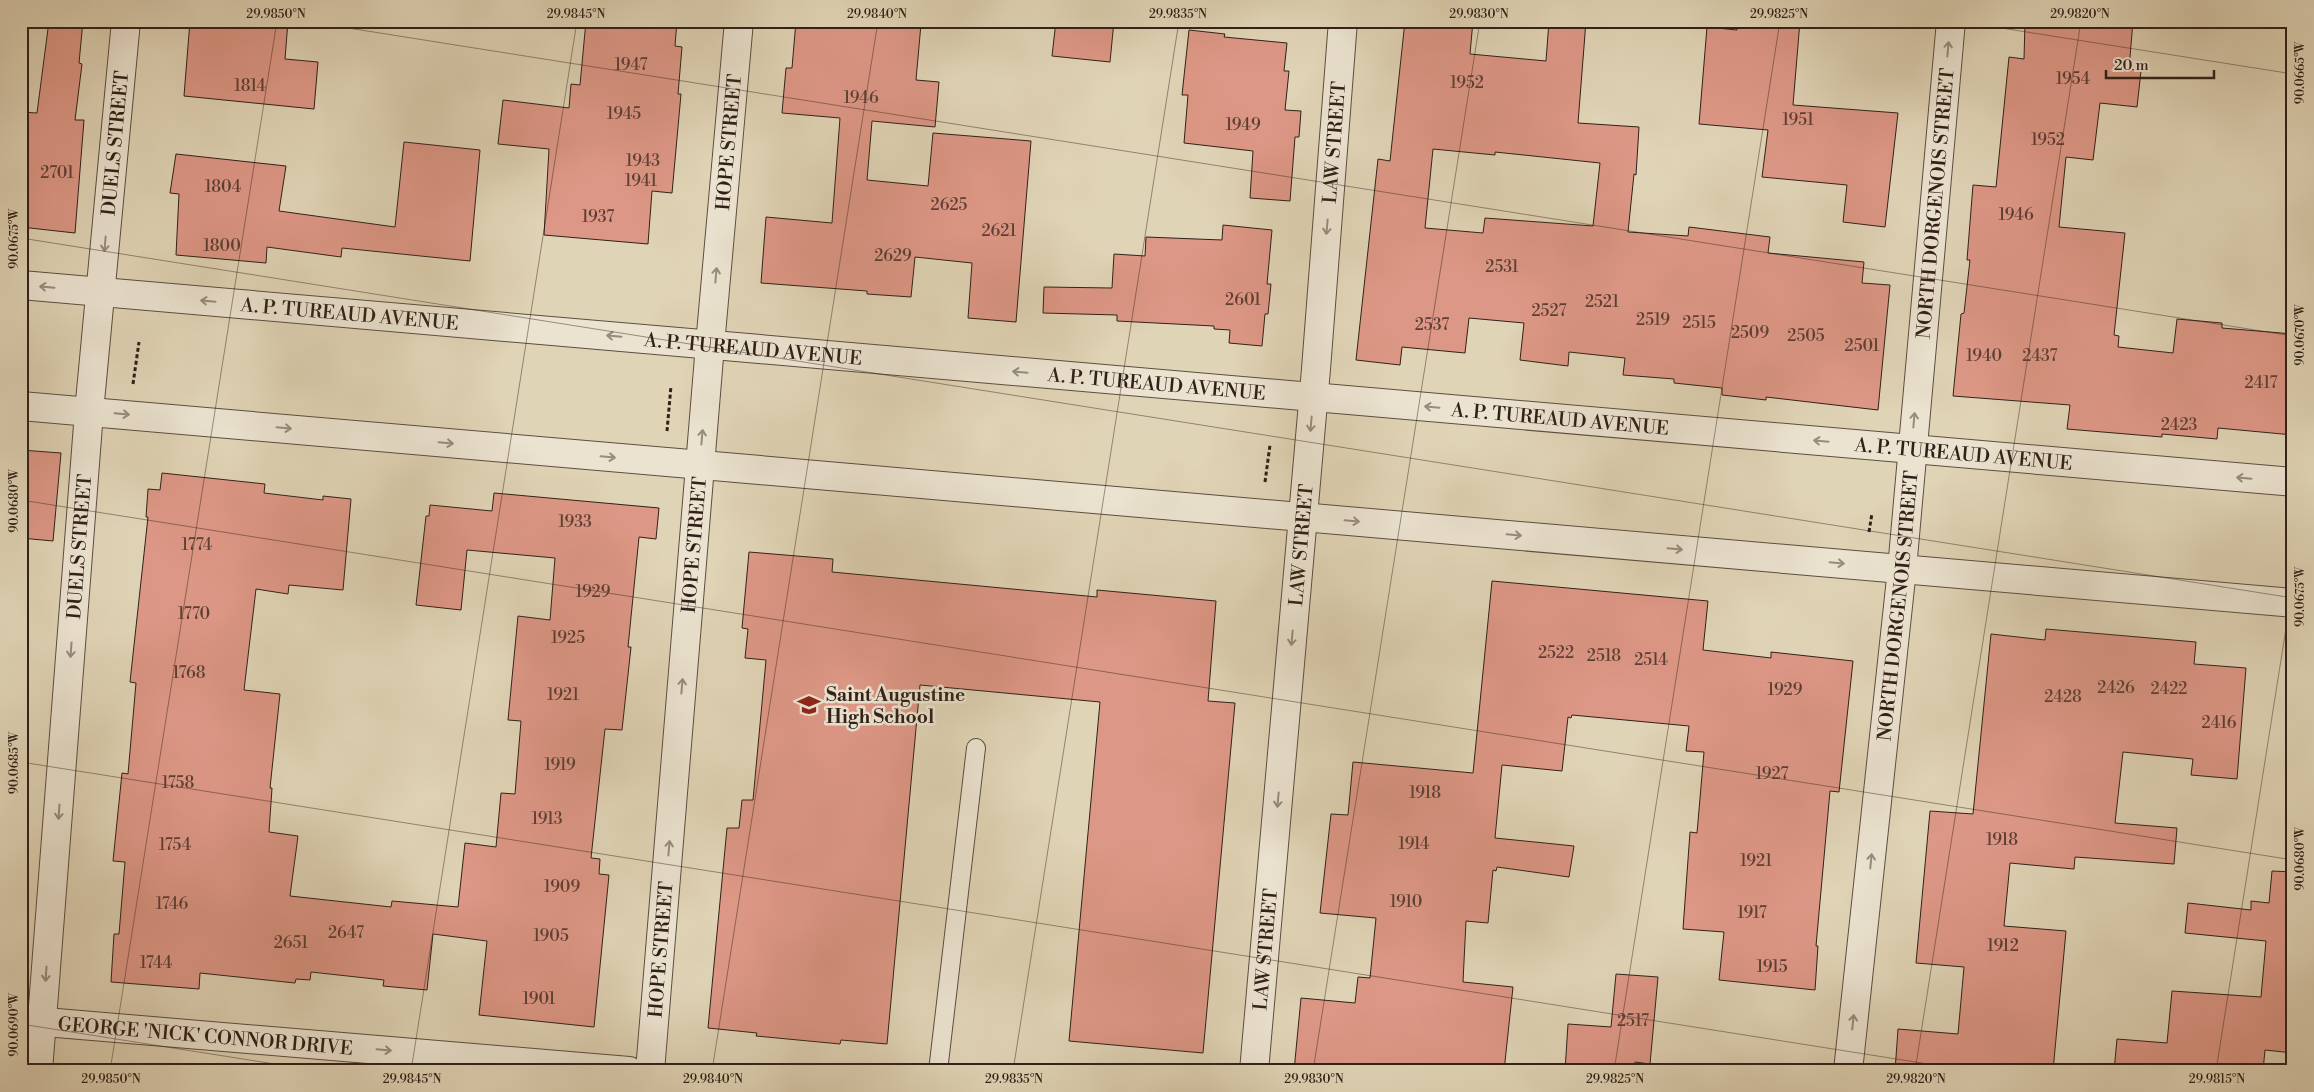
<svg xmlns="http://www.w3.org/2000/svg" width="2314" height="1092" viewBox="0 0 2314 1092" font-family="'Libre Bodoni',serif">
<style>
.building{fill:#dd9786;stroke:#312019;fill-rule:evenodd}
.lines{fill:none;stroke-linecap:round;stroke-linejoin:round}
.service-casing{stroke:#5d4d40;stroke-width:20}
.minor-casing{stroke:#5d4d40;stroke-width:30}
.tertiary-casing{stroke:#5d4d40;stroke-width:30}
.path{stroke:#312019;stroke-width:3;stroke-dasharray:4 2.5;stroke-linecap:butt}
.service{stroke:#ebe3d0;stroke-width:18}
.minor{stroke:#ebe3d0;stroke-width:28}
.tertiary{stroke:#ebe3d0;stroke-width:28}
.oneway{stroke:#978b7e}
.ticks{fill:none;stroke:#312019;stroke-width:1;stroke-opacity:0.45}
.labels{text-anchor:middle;stroke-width:5;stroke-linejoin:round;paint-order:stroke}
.number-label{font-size:16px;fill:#5c3e34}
.street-label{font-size:19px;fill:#312019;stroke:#ebe3d0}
.poi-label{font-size:19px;font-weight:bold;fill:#312019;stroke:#ebe3d0;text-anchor:start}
.neatline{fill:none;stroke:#312019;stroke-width:2}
.ticks-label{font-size:12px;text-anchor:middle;fill:#312019}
</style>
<rect width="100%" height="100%" fill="#e0d4b6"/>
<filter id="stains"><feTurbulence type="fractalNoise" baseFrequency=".004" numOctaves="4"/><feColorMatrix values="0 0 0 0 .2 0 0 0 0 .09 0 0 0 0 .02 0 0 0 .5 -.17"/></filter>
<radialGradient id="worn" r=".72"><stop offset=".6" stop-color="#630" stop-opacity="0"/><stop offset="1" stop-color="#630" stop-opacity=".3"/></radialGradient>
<g class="building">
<path d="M 49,21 L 83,21 L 79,63 L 82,64 L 75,120 L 84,120 L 75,233 L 21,227 L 21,112 L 37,113 Z"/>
<path d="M 190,21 L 288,21 L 285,59 L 318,62 L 314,109 L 184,96 Z"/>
<path d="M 586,21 L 677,21 L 675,46 L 682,47 L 678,94 L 681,94 L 672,193 L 652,191 L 648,244 L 544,235 L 549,149 L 498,144 L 503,100 L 569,108 L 571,84 L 580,85 Z"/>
<path d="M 796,21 L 896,21 L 921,24 L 916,80 L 939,82 L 935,127 L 872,121 L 867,180 L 928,186 L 933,133 L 1031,141 L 1016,322 L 968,318 L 972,263 L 915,257 L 911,297 L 867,294 L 867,291 L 761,283 L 766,217 L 832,223 L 840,118 L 782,113 L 786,68 L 792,68 Z"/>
<path d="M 1056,21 L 1114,21 L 1110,62 L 1052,56 Z"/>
<path d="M 1405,21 L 1473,21 L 1470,54 L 1546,61 L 1549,21 L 1586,21 L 1578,123 L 1639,127 L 1636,175 L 1634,174 L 1628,232 L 1688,236 L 1689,227 L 1770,237 L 1768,253 L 1864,262 L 1862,283 L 1890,285 L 1878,410 L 1766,397 L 1766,400 L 1722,395 L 1722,388 L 1674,383 L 1674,379 L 1623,375 L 1625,358 L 1569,352 L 1568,366 L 1520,360 L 1524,323 L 1469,318 L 1465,353 L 1402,347 L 1400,365 L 1356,360 L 1378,159 L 1390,161 ZM 1433,149 L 1495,155 L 1495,152 L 1600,163 L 1593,226 L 1485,218 L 1483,233 L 1425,228 Z"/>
<path d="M 1738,21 L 1800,21 L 1793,105 L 1898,113 L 1885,227 L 1843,222 L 1847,185 L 1762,177 L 1768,130 L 1699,124 L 1707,27 L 1737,30 Z"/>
<path d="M 2025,21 L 2133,21 L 2129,69 L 2141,71 L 2137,107 L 2100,103 L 2093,160 L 2066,157 L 2059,227 L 2125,233 L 2114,335 L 2119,336 L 2118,347 L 2173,353 L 2177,319 L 2222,323 L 2222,328 L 2293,334 L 2293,435 L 2218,428 L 2217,439 L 2162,434 L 2162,437 L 2067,429 L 2070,405 L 1953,396 L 1961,314 L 1964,313 L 1970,260 L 1967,260 L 1973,185 L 1996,187 L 2009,57 L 2024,59 Z"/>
<path d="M 1189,30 L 1225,34 L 1224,37 L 1287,43 L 1284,71 L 1289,71 L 1285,110 L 1301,111 L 1299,137 L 1295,137 L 1290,201 L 1250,198 L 1253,151 L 1184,143 L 1188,95 L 1182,95 Z"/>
<path d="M 404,142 L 480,150 L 470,261 L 342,248 L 341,257 L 267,247 L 266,263 L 176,255 L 179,194 L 170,193 L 176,154 L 286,166 L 279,211 L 395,227 Z"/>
<path d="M 1223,225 L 1272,230 L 1267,284 L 1271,284 L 1268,314 L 1265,314 L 1262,346 L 1229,343 L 1230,330 L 1214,329 L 1214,326 L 1117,321 L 1117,315 L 1043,313 L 1044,287 L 1112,288 L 1114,254 L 1145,256 L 1146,237 L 1222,240 Z"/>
<path d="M 21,450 L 61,453 L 53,541 L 21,538 Z"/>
<path d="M 162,473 L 265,484 L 264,493 L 323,500 L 323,496 L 351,499 L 343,590 L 289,585 L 288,594 L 256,589 L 244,690 L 280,694 L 270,788 L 272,788 L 269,832 L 298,836 L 290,896 L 391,907 L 392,901 L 458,907 L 465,843 L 496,847 L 501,793 L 515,794 L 521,721 L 508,720 L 518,616 L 550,620 L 555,558 L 467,550 L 461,610 L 416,605 L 426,516 L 429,516 L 430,505 L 492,511 L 494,493 L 659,508 L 656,539 L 639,537 L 628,647 L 631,647 L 622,730 L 605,729 L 591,858 L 600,859 L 599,874 L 609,875 L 594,1027 L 479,1015 L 487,941 L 433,934 L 427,990 L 383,986 L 384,980 L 311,972 L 310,980 L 296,979 L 295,983 L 200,973 L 199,989 L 111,982 L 114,934 L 119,934 L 125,862 L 113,861 L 122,773 L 128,774 L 136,683 L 130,682 L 148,517 L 146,517 L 148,489 L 160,490 Z"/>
<path d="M 749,552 L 833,559 L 832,572 L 1097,597 L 1097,590 L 1216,601 L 1208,701 L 1235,703 L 1203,1053 L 1069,1041 L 1100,702 L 920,685 L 887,1044 L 841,1040 L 840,1044 L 756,1036 L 757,1033 L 708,1028 L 727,828 L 739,828 L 742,800 L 753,800 L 766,660 L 745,658 L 748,629 L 742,628 Z"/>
<path d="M 1492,581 L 1708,601 L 1703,650 L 1771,658 L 1771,652 L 1853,661 L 1839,792 L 1830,791 L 1816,946 L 1818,946 L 1815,990 L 1719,980 L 1724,932 L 1683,929 L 1690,832 L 1697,833 L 1704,752 L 1686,751 L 1689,726 L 1572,715 L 1571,718 L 1568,717 L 1562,771 L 1502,765 L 1495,838 L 1574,846 L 1569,877 L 1497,867 L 1496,871 L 1493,870 L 1488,923 L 1466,921 L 1463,982 L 1513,987 L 1504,1071 L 1294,1071 L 1301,998 L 1355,1003 L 1358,977 L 1370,978 L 1376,918 L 1320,913 L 1331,814 L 1348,815 L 1353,762 L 1473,773 Z"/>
<path d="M 2046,629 L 2196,642 L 2194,664 L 2246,668 L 2237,779 L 2191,775 L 2193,759 L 2123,752 L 2115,823 L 2177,828 L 2174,864 L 2075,857 L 2074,869 L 2010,863 L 2004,926 L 2066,931 L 2053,1071 L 1895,1071 L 1898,1029 L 1958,1034 L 1964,967 L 1916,963 L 1930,811 L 1973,814 L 1991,634 L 2045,640 Z"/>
<path d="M 2272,871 L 2293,872 L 2293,1053 L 2265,1050 L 2263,1071 L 2114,1071 L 2117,1039 L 2167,1043 L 2172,991 L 2261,997 L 2266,941 L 2185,933 L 2188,903 L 2251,910 L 2251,901 L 2269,903 Z"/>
<path d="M 1616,974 L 1658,977 L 1650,1064 L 1635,1062 L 1634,1068 L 1601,1064 L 1601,1071 L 1565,1071 L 1568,1024 L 1611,1027 Z"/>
</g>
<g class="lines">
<defs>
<path id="service" d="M 938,1071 L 976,748"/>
<g id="minor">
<path id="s1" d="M 21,1020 L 629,1071"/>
<path id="s2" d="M 38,1071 L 89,412 L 126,21"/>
<path id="s3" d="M 650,1071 L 710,345 L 739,21"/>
<path id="s4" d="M 1254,1071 L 1316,369 L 1343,21"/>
<path id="s5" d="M 1848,1071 L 1902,569 L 1951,21"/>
</g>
<g id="tertiary">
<path id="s6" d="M 21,285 L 2293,482"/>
<path d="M 21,406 L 2293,603"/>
</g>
</defs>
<use href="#service" class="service-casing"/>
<use href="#minor" class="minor-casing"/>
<use href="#tertiary" class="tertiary-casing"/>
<g class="path">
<path d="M 133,384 L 139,342"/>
<path d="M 667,431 L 671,386"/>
<path d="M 1265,482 L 1270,445"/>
<path d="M 1869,532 L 1872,513"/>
</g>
<use href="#service" class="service"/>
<use href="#minor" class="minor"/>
<use href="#tertiary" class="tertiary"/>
</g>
<defs><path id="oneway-shaft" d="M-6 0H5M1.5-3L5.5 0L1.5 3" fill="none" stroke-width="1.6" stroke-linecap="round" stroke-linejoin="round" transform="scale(1.25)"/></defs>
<g class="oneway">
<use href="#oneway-shaft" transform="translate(1948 49) rotate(-85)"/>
<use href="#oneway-shaft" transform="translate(1327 227) rotate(95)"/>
<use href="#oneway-shaft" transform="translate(105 244) rotate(95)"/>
<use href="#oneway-shaft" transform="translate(716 275) rotate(-85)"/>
<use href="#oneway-shaft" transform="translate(47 287) rotate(-175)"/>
<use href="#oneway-shaft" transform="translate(208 301) rotate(-175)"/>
<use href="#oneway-shaft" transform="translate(614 336) rotate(-175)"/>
<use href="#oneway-shaft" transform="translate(1020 372) rotate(-175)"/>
<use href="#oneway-shaft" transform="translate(1432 407) rotate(-175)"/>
<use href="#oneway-shaft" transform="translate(122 414) rotate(5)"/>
<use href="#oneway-shaft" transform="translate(1914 420) rotate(-85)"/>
<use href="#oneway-shaft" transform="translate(1311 424) rotate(95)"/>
<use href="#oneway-shaft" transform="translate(284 428) rotate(5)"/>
<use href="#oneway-shaft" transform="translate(702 437) rotate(-85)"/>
<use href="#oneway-shaft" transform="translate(1821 441) rotate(-175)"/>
<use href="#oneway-shaft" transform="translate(446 443) rotate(5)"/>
<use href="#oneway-shaft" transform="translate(608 457) rotate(5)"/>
<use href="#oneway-shaft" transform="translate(2244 478) rotate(-175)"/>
<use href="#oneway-shaft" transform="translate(1352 521) rotate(5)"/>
<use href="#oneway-shaft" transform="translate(1514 535) rotate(5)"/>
<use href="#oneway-shaft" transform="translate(1675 549) rotate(5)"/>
<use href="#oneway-shaft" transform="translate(1837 563) rotate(5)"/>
<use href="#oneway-shaft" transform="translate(1292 638) rotate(95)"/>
<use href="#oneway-shaft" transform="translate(71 650) rotate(94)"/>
<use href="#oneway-shaft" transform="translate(682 686) rotate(-85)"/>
<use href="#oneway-shaft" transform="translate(1278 800) rotate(95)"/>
<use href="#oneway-shaft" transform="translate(59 812) rotate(94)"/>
<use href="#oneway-shaft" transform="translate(669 848) rotate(-85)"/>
<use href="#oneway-shaft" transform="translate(1871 861) rotate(-84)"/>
<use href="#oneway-shaft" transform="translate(46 974) rotate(94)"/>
<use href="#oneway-shaft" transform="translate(1853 1022) rotate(-84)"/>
<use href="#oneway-shaft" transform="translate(384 1050) rotate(5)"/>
</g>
<path class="ticks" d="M 304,21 L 2293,336M 1957,21 L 2293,74M 21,238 L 2293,598M 21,500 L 2293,860M 21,762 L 1972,1071M 21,1024 L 319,1071M 110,1071 L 277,21M 411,1071 L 577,21M 712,1071 L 878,21M 1013,1071 L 1179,21M 1313,1071 L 1480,21M 1614,1071 L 1780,21M 1915,1071 L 2081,21M 2216,1071 L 2293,584"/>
<defs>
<symbol id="school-bare" viewBox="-9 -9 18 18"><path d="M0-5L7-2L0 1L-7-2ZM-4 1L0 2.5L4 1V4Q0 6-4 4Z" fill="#8f2418" stroke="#ebe3d0" stroke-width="2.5" paint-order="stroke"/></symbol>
</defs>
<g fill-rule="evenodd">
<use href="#school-bare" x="793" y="689" width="32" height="32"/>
</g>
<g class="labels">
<g class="number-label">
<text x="631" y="70">1947</text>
<text x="2073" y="84">1954</text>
<text x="1467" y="88">1952</text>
<text x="250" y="91">1814</text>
<text x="861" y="103">1946</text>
<text x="624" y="119">1945</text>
<text x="1798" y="125">1951</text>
<text x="1243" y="130">1949</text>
<text x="2048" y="145">1952</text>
<text x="643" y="166">1943</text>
<text x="57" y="178">2701</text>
<text x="641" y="186">1941</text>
<text x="223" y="192">1804</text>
<text x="949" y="210">2625</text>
<text x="2016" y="220">1946</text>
<text x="598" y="222">1937</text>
<text x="999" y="236">2621</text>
<text x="222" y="251">1800</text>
<text x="893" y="261">2629</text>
<text x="1502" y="272">2531</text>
<text x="1243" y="305">2601</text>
<text x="1602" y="307">2521</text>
<text x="1549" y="316">2527</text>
<text x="1653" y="325">2519</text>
<text x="1699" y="328">2515</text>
<text x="1432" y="330">2537</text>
<text x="1750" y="338">2509</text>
<text x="1806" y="341">2505</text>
<text x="1862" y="351">2501</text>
<text x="1984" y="361">1940</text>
<text x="2040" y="361">2437</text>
<text x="2261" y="388">2417</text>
<text x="2179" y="430">2423</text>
<text x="575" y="527">1933</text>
<text x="197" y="550">1774</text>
<text x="593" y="597">1929</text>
<text x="194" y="619">1770</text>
<text x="568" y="643">1925</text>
<text x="1556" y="658">2522</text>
<text x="1604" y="661">2518</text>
<text x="1651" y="665">2514</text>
<text x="189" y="678">1768</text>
<text x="2116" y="693">2426</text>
<text x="2169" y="694">2422</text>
<text x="1785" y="695">1929</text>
<text x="563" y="700">1921</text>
<text x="2063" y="702">2428</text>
<text x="2219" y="728">2416</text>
<text x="560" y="770">1919</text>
<text x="1772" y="779">1927</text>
<text x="178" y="788">1758</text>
<text x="1425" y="798">1918</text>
<text x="547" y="824">1913</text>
<text x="2002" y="845">1918</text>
<text x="1414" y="849">1914</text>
<text x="175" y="850">1754</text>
<text x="1756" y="866">1921</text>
<text x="562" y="892">1909</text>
<text x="1406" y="907">1910</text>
<text x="172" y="909">1746</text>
<text x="1752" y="918">1917</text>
<text x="346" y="938">2647</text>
<text x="551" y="941">1905</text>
<text x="291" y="948">2651</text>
<text x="2003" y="951">1912</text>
<text x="156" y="968">1744</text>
<text x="1772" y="972">1915</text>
<text x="539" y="1004">1901</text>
<text x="1633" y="1026">2517</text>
</g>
<g class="street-label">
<text dy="7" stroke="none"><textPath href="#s2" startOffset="931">DUELS STREET</textPath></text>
<text dy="7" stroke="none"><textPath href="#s3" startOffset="932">HOPE STREET</textPath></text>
<text dy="7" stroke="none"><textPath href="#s4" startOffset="932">LAW STREET</textPath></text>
<text dy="7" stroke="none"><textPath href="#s5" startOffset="872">NORTH DORGENOIS STREET</textPath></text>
<text dy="7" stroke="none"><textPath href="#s6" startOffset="330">A. P. TUREAUD AVENUE</textPath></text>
<text dy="7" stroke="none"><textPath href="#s6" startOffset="735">A. P. TUREAUD AVENUE</textPath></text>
<text dy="7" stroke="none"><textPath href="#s6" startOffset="1140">A. P. TUREAUD AVENUE</textPath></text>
<text dy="7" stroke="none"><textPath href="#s6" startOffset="1545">A. P. TUREAUD AVENUE</textPath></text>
<text dy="7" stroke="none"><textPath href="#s6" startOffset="1950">A. P. TUREAUD AVENUE</textPath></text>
<text dy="7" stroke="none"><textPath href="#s2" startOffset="526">DUELS STREET</textPath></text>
<text dy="7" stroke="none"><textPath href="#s3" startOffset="528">HOPE STREET</textPath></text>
<text dy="7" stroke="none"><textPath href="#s4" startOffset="528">LAW STREET</textPath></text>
<text dy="7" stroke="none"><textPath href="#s5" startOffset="468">NORTH DORGENOIS STREET</textPath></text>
<text dy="7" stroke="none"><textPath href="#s3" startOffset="122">HOPE STREET</textPath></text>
<text dy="7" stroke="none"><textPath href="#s4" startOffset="122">LAW STREET</textPath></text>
<text dy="7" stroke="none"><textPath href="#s1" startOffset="185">GEORGE 'NICK' CONNOR DRIVE</textPath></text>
</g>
<g class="poi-label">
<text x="826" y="701">Saint Augustine<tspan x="826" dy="22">High School</tspan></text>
</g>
</g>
<rect width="2314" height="1092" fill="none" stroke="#e0d4b6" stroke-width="55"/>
<path d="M2106 70v8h108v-8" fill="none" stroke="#312019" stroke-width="2.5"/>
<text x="2114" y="70" font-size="15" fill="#312019" stroke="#ebe3d0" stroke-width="4" paint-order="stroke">20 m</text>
<rect x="28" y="28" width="2258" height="1036" class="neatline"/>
<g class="ticks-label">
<text x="276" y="18">29.9850°N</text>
<text x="576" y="18">29.9845°N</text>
<text x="877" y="18">29.9840°N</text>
<text x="1178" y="18">29.9835°N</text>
<text x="1479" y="18">29.9830°N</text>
<text x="1779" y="18">29.9825°N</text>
<text x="2080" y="18">29.9820°N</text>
<text transform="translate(2300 73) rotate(-90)" y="4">90.0665°W</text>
<text transform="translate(14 239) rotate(-90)" y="4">90.0675°W</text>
<text transform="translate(2300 335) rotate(-90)" y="4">90.0670°W</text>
<text transform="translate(14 501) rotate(-90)" y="4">90.0680°W</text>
<text transform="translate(2300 597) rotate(-90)" y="4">90.0675°W</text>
<text transform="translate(14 763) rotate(-90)" y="4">90.0685°W</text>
<text transform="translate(2300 859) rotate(-90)" y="4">90.0680°W</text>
<text transform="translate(14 1025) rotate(-90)" y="4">90.0690°W</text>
<text x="111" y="1083">29.9850°N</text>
<text x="412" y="1083">29.9845°N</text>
<text x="713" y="1083">29.9840°N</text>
<text x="1014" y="1083">29.9835°N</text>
<text x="1314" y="1083">29.9830°N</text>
<text x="1615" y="1083">29.9825°N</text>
<text x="1916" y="1083">29.9820°N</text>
<text x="2217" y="1083">29.9815°N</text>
</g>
<rect width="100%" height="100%" filter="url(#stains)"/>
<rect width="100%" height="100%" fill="url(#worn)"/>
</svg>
